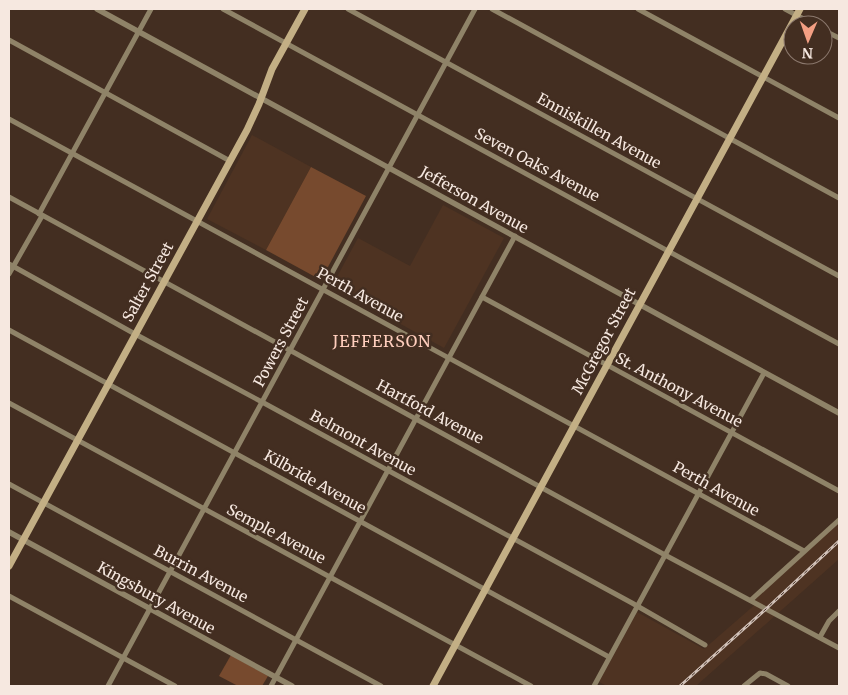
<svg xmlns="http://www.w3.org/2000/svg" width="848" height="695" viewBox="0 0 848 695" font-family="Merriweather,serif">
<style>
.built{fill:#4e3322}
.green{fill:#774a2e}
.lines{fill:none;stroke-linecap:round;stroke-linejoin:round}
.minor{stroke:#8f8368;stroke-width:5}
.tertiary{stroke:#8f8368;stroke-width:5.5}
.secondary{stroke:#c3af85;stroke-width:7}
.rail-casing{stroke:#d2c2b9;stroke-width:3}
.rail{stroke:#432e21;stroke-width:1;stroke-dasharray:4;stroke-linecap:butt}
.labels{text-anchor:middle;stroke-width:5;stroke-linejoin:round;paint-order:stroke}
.street-label{font-size:15px;fill:#f6e8e0;stroke:#432e21}
.neighbourhood-label{font-size:16px;letter-spacing:1px;fill:#ffcebd;stroke:#432e21}
</style>
<rect width="100%" height="100%" fill="#432e21"/>
<g class="built">
<path d="M 252,135 L 311,167 L 266,250 L 207,219 Z"/>
<path d="M 443,205 L 504,238 L 444,348 L 332,286 L 358,238 L 410,266 Z"/>
<path d="M 839,521 L 839,559 L 696,686 L 607,686 L 599,682 L 637,612 L 704,649 L 758,602 L 751,600 Z"/>
</g>
<g class="green">
<path d="M 311,167 L 366,196 L 321,280 L 266,250 Z"/>
<path d="M 231,655 L 268,676 L 262,686 L 238,686 L 219,676 Z"/>
</g>
<g class="lines">
<g class="minor">
<path d="M 223,9 L 839,344"/>
<path d="M 348,9 L 839,276"/>
<path d="M 492,9 L 839,198"/>
<path d="M 638,9 L 839,118"/>
<path d="M 785,9 L 815,25"/>
<path d="M 823,30 L 839,38"/>
<path d="M 9,40 L 230,161"/>
<path d="M 9,119 L 804,551"/>
<path d="M 9,197 L 665,555 L 839,648"/>
<path d="M 39,214 L 151,9"/>
<path d="M 9,264 L 135,334 L 262,402 L 632,603 L 705,645"/>
<path d="M 9,274 L 42,216"/>
<path d="M 482,297 L 839,491"/>
<path d="M 9,330 L 609,657"/>
<path d="M 9,403 L 531,686"/>
<path d="M 9,484 L 381,686"/>
<path d="M 9,596 L 175,686"/>
<path d="M 751,600 L 839,520"/>
<path d="M 820,637 L 829,621 L 839,611"/>
<path d="M 108,686 L 475,9"/>
<path d="M 271,686 L 515,236"/>
<path d="M 594,686 L 764,373"/>
<path d="M 744,686 L 760,673 L 766,674 L 788,686"/>
</g>
<g class="tertiary">
<path d="M 97,9 L 839,413"/>
<path d="M 9,532 L 292,686"/>
</g>
<g class="secondary">
<path d="M 9,566 L 247,130 L 259,104 L 272,69 L 305,9"/>
<path d="M 433,686 L 800,9"/>
</g>
<defs>
<path id="rail" d="M 680,686 L 766,609 L 839,541"/>
</defs>
<use href="#rail" class="rail-casing"/>
<use href="#rail" class="rail"/>
</g>
<g class="labels">
<g class="street-label">
<text transform="translate(599 131) rotate(29)" y="5">Enniskillen Avenue</text>
<text transform="translate(537 165) rotate(28)" y="5">Seven Oaks Avenue</text>
<text transform="translate(474 200) rotate(29)" y="5">Jefferson Avenue</text>
<text transform="translate(148 282) rotate(-61)" y="5">Salter Street</text>
<text transform="translate(360 295) rotate(29)" y="5">Perth Avenue</text>
<text transform="translate(604 341) rotate(-62)" y="5">McGregor Street</text>
<text transform="translate(281 342) rotate(-62)" y="5">Powers Street</text>
<text transform="translate(679 390) rotate(28)" y="5">St. Anthony Avenue</text>
<text transform="translate(430 412) rotate(28)" y="5">Hartford Avenue</text>
<text transform="translate(363 443) rotate(29)" y="5">Belmont Avenue</text>
<text transform="translate(315 482) rotate(29)" y="5">Kilbride Avenue</text>
<text transform="translate(716 489) rotate(29)" y="5">Perth Avenue</text>
<text transform="translate(276 534) rotate(28)" y="5">Semple Avenue</text>
<text transform="translate(201 574) rotate(28)" y="5">Burrin Avenue</text>
<text transform="translate(156 598) rotate(29)" y="5">Kingsbury Avenue</text>
</g>
<g class="neighbourhood-label">
<text x="382" y="347">JEFFERSON</text>
</g>
</g>
<rect width="848" height="695" fill="none" stroke="#f6e8e0" stroke-width="20"/>
<g transform="translate(808 40) rotate(182)"><circle r="24" fill="#432e21" stroke="#8b786d"/>
<path d="M0-4L9 19L0 12L-9 19Z" fill="#f39f83"/>
<text y="-8" font-size="14" font-weight="bold" text-anchor="middle" fill="#f6e8e0">N</text>
</g>
</svg>
